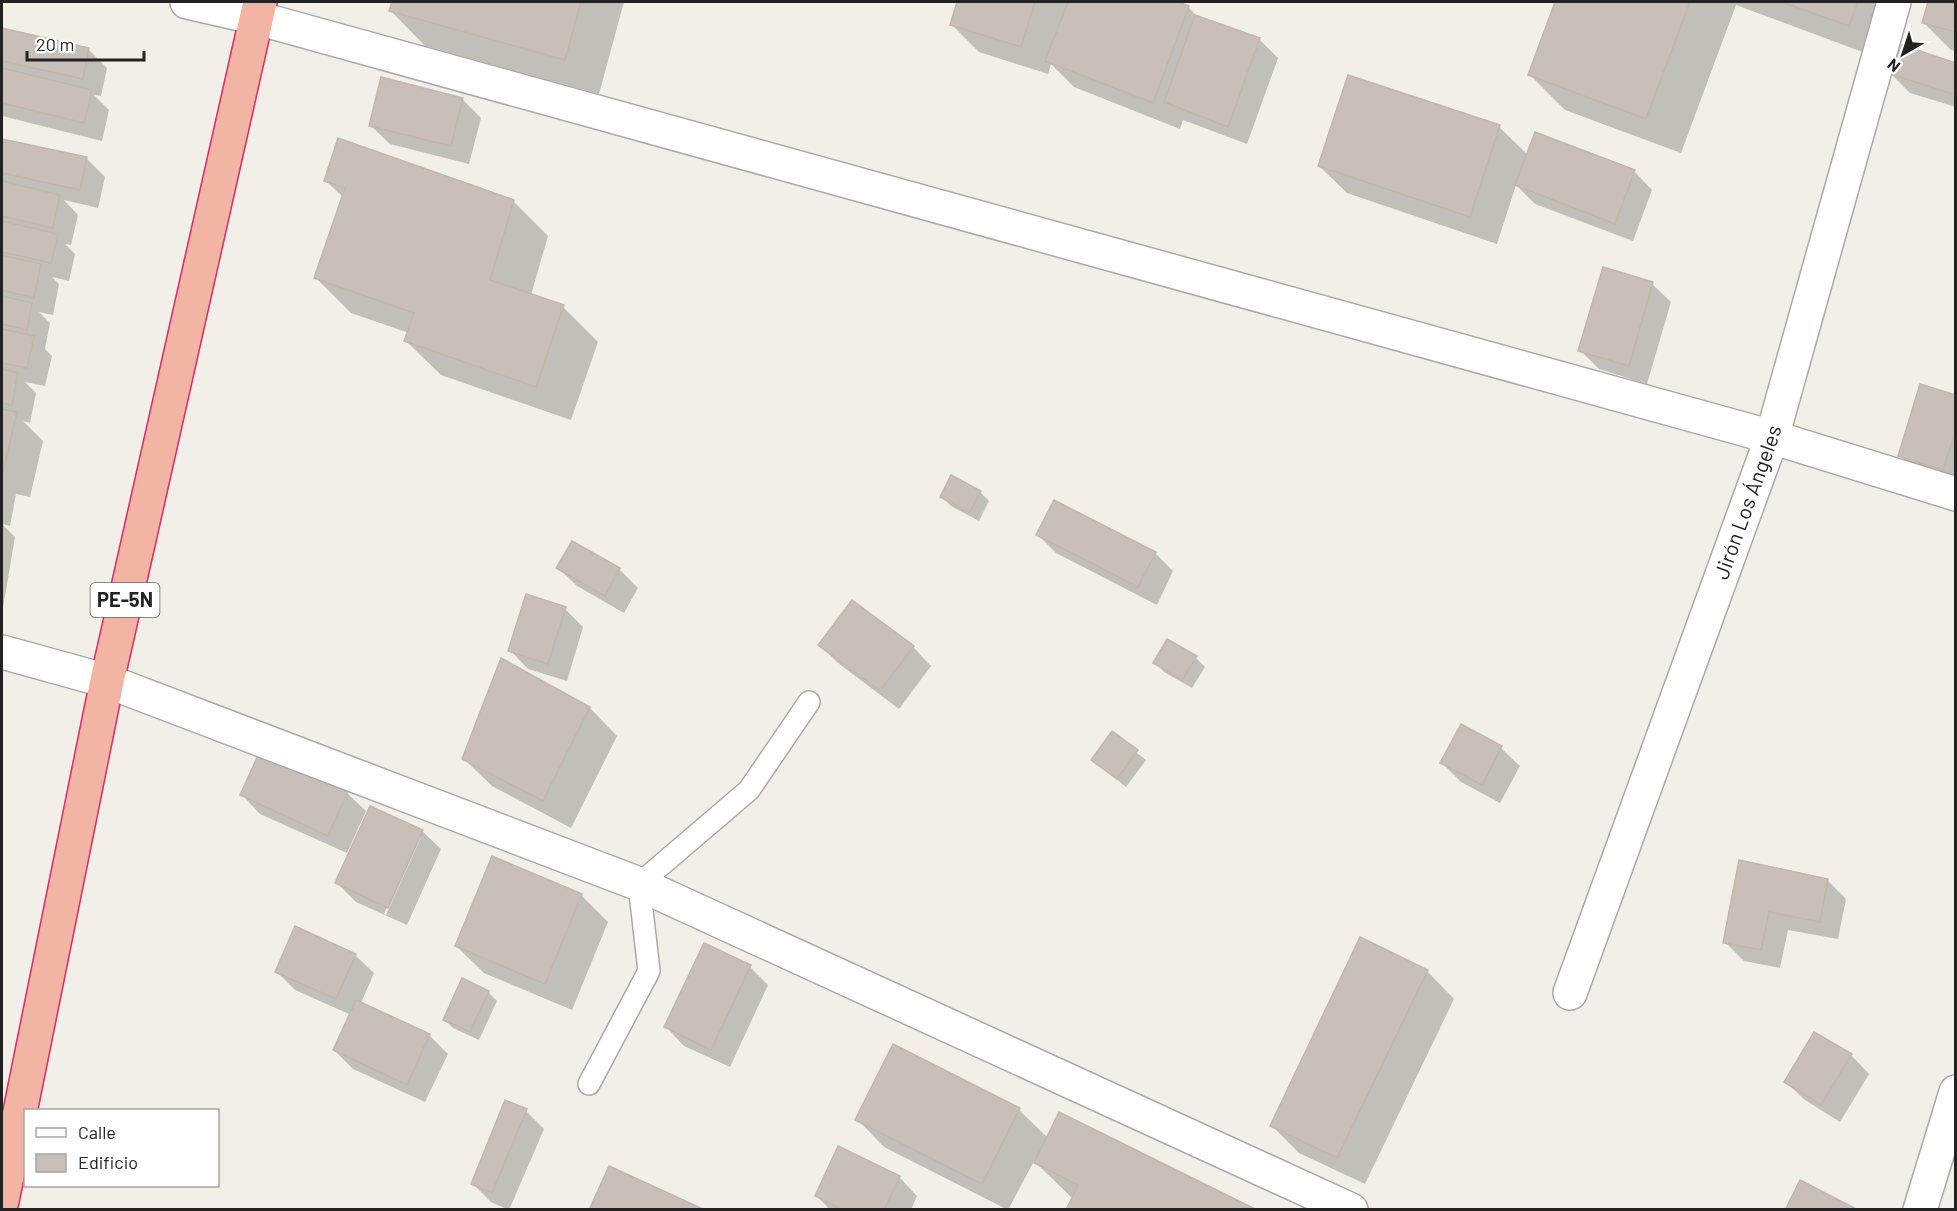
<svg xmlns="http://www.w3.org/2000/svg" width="1957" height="1211" viewBox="0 0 1957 1211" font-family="Barlow,sans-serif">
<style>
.shadow{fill:#0003;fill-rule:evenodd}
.building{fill:#c7bfb8;stroke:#c4b6ab;stroke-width:1.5}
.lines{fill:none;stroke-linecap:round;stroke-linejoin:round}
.service-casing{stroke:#a9a9a9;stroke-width:24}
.minor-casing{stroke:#a9a9a9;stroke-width:36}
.trunk-casing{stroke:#dc2a67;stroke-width:36}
.service{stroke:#fff;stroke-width:21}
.minor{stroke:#fff;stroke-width:33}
.trunk{stroke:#f2b4a3;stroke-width:33}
.labels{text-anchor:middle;stroke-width:6;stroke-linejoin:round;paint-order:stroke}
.shield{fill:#fff;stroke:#646464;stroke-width:1.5}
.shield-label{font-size:20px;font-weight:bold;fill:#222}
.street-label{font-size:21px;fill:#222;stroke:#fff}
</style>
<rect width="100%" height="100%" fill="#f2efe9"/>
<g class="shadow">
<path d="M 393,2 L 624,2 L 599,94 L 425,46 L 391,11 Z"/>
<path d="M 959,2 L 1174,2 L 1188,7 L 1199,18 L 1260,40 L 1278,58 L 1247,144 L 1183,120 L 1180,129 L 1074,87 L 1051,64 L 1048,74 L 979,52 L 951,24 Z"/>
<path d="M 1557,2 L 1891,2 L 1884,60 L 1736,5 L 1681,153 L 1565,110 L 1530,75 Z"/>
<path d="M 1929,2 L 1956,2 L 1956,51 L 1951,50 L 1924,23 Z"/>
<path d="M 2,30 L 88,49 L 107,68 L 101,96 L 94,95 L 109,110 L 102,141 L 2,116 Z"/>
<path d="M 1956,64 L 1956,107 L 1910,93 L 1891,74 Z"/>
<path d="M 462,99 L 481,118 L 469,164 L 390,144 L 371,126 Z"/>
<path d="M 1499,127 L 1528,155 L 1634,171 L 1652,190 L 1633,241 L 1535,204 L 1516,185 L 1497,244 L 1347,193 L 1319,166 Z"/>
<path d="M 2,141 L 86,158 L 105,177 L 98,208 L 64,200 L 78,215 L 71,245 L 65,244 L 75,254 L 69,281 L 52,277 L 59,284 L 53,315 L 39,312 L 50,323 L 45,349 L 52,356 L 45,386 L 25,382 L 36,393 L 30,423 L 23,421 L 43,441 L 30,497 L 16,494 L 10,526 L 2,524 Z"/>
<path d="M 326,181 L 513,201 L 548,236 L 531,295 L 563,307 L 598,342 L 571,420 L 441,375 L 406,341 L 409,333 L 351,313 L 316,278 L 344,198 Z"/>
<path d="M 1652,284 L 1671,302 L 1647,384 L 1599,369 L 1580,350 Z"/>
<path d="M 1956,396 L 1956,485 L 1918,474 L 1900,455 Z"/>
<path d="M 980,492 L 989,501 L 979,521 L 951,506 L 942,497 Z"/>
<path d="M 2,524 L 15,537 L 3,608 L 2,608 Z"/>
<path d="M 1038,535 L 1155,553 L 1173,571 L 1157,605 L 1056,553 Z"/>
<path d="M 572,543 L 620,570 L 638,588 L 624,613 L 577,586 L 558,568 Z"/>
<path d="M 565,609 L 583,627 L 567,681 L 528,669 L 510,650 Z"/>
<path d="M 820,645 L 913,647 L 931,666 L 899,709 L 838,663 Z"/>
<path d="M 1196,658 L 1205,667 L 1192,688 L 1164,672 L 1155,662 Z"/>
<path d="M 501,660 L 590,708 L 617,736 L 571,828 L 492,786 L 464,759 Z"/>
<path d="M 1462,727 L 1501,748 L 1520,766 L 1500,803 L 1461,782 L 1442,763 Z"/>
<path d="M 1112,734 L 1146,760 L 1126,787 L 1093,760 Z"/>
<path d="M 347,793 L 366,811 L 347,853 L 260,814 L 242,795 Z"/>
<path d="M 422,831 L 441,849 L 407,925 L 356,902 L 337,883 ZM 418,837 L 421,837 L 386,915 L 384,914 Z"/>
<path d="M 1741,862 L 1827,880 L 1846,899 L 1838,939 L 1788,930 L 1780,968 L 1744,961 L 1725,942 Z"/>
<path d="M 581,895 L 608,922 L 572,1010 L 484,973 L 456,946 Z"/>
<path d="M 355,955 L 374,973 L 361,1003 L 429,1035 L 448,1054 L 425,1102 L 353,1069 L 334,1050 L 351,1015 L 295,990 L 276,971 Z"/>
<path d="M 750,967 L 768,985 L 730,1067 L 684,1046 L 666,1027 Z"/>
<path d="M 1427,971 L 1454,999 L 1365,1184 L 1299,1153 L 1272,1126 Z"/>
<path d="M 488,992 L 497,1001 L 479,1040 L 453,1028 L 444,1019 Z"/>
<path d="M 1851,1055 L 1869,1074 L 1840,1122 L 1805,1100 L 1786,1082 Z"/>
<path d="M 1019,1110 L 1048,1138 L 1254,1210 L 1073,1199 L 1034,1161 L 1008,1210 L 884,1147 L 857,1119 Z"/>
<path d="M 526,1111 L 544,1129 L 509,1210 L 491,1202 L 472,1183 Z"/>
<path d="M 899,1177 L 917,1196 L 911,1210 L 830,1210 L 817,1196 Z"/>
</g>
<g class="building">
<path d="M 392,2 L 581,2 L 565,60 L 389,11 Z"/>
<path d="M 957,2 L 1035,2 L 1021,47 L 950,25 Z"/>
<path d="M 1068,2 L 1178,2 L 1189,6 L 1153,103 L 1045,61 Z"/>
<path d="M 1555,2 L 1690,2 L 1646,119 L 1528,75 Z"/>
<path d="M 1782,2 L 1858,2 L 1849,26 Z"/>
<path d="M 1928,2 L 1956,2 L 1956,32 L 1922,23 Z"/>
<path d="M 1195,15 L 1260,38 L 1228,127 L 1164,102 Z"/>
<path d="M 2,28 L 89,48 L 83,79 L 2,61 Z"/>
<path d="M 1899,44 L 1956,63 L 1956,95 L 1890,74 Z"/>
<path d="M 2,68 L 92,90 L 84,123 L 2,103 Z"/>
<path d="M 1348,75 L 1500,125 L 1470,217 L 1318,166 Z"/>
<path d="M 381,77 L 463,98 L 451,146 L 369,126 Z"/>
<path d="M 1535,132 L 1635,170 L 1615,224 L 1515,185 Z"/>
<path d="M 338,138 L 514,200 L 490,280 L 564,305 L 536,387 L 404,341 L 414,313 L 314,278 L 345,188 L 324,181 Z"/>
<path d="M 2,139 L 87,157 L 80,190 L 2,173 Z"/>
<path d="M 2,181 L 60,195 L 53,228 L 2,216 Z"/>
<path d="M 2,221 L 58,234 L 51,263 L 2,252 Z"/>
<path d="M 2,255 L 41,264 L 34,298 L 2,290 Z"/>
<path d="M 1603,267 L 1653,282 L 1629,366 L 1578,351 Z"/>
<path d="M 2,296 L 32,303 L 27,330 L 2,324 Z"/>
<path d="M 2,329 L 34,336 L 27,368 L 2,363 Z"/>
<path d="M 2,369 L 18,373 L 12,405 L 2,403 Z"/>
<path d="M 1920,384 L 1956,395 L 1956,430 L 1943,470 L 1898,456 Z"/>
<path d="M 2,409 L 17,412 L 3,471 L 2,470 Z"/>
<path d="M 951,475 L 981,491 L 969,513 L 940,497 Z"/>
<path d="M 1054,500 L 1156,552 L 1138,587 L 1036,535 Z"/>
<path d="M 572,541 L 620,568 L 605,596 L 556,568 Z"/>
<path d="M 526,594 L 566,607 L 548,664 L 508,651 Z"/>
<path d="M 852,600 L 914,646 L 880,691 L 818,645 Z"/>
<path d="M 1167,639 L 1197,656 L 1182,680 L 1153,663 Z"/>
<path d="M 501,658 L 590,707 L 543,801 L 462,759 Z"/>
<path d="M 1461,724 L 1502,746 L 1482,785 L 1440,763 Z"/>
<path d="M 1112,731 L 1138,750 L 1117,779 L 1091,760 Z"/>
<path d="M 260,751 L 348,791 L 328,836 L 240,795 Z"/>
<path d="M 370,806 L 423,830 L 388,908 L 335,883 Z"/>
<path d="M 492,856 L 582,894 L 545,984 L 455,946 Z"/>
<path d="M 1739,860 L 1828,879 L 1820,922 L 1769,912 L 1761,950 L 1723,943 Z"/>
<path d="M 295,926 L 356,954 L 336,999 L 275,972 Z"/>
<path d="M 1360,937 L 1428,970 L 1337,1158 L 1270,1126 Z"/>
<path d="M 704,943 L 751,965 L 711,1050 L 664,1027 Z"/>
<path d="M 462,978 L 489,991 L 470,1032 L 443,1020 Z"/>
<path d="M 356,1000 L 430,1034 L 407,1085 L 333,1050 Z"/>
<path d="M 1814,1032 L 1852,1054 L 1821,1105 L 1784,1082 Z"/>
<path d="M 893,1044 L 1020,1108 L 982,1184 L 855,1120 Z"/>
<path d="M 505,1100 L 527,1109 L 492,1193 L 471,1184 Z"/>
<path d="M 1059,1112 L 1257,1210 L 1066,1210 L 1078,1185 L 1034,1163 Z"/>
<path d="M 838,1146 L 900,1176 L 884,1210 L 843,1210 L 815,1196 Z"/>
<path d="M 609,1166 L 705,1210 L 589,1210 Z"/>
<path d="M 1800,1180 L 1858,1210 L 1785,1210 Z"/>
</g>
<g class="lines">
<defs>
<path id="service" d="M 589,1084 L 649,971 L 639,884 L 749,790 L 809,702"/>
<g id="minor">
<path d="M 187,2 L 257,18 L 1772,437 L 1956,494"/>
<path d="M 2,652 L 107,681 L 639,884 L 1351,1210"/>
<path id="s1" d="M 1570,993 L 1772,437 L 1894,2"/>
<path d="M 1920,1210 L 1956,1092"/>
</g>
<path id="trunk" d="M 2,1201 L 107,681 L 260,2"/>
</defs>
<use href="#service" class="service-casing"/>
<use href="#minor" class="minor-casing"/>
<use href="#trunk" class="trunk-casing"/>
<use href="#service" class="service"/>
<use href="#minor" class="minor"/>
<use href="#trunk" class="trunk"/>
</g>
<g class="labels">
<rect class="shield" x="90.5" y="583" width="69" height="34" rx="4.5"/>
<g class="shield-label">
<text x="125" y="607">PE-5N</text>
</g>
<g class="street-label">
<text dy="7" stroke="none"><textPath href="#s1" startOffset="522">Jirón Los Ángeles</textPath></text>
</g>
</g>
<rect width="1957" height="1211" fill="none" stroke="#222222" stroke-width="6"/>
<rect x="24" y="1109" width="195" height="78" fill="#ffffff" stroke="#a7a7a7" stroke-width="1.5"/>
<rect x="36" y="1128" width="30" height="9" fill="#ffffff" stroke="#a7a7a7" stroke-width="1.5"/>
<text x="78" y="1139" font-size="18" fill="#222222">Calle</text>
<rect x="36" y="1154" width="30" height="18" fill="#c7bfb8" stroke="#a7a7a7" stroke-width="1.5"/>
<text x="78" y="1169" font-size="18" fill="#222222">Edificio</text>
<g transform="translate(1903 54) rotate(219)" stroke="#ffffff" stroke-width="4.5" paint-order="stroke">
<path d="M0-4.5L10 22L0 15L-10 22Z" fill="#222222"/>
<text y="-9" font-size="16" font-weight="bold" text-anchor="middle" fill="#222222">N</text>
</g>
<path d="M27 51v9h117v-9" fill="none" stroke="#222222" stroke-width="3"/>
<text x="36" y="51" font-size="18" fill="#222222" stroke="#ffffff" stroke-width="4.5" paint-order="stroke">20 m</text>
</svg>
